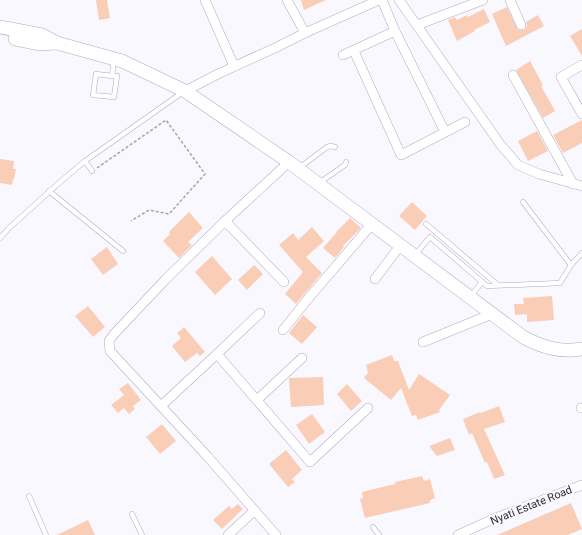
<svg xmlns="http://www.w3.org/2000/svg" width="582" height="535" viewBox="0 0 582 535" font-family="Roboto,sans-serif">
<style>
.building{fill:#facdb7}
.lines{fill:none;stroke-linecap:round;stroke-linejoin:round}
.service-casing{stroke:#b2a8c6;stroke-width:5.5}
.minor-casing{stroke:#b2a8c6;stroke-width:10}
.secondary-casing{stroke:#b2a8c6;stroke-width:14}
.path{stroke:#a6a3ac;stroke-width:1.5;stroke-dasharray:3 2;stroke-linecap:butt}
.service{stroke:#fff;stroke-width:4.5}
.minor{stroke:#fff;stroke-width:9}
.secondary{stroke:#fff;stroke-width:13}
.labels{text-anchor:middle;stroke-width:4;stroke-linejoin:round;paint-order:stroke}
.street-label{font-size:11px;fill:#2f2a36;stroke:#faf8ff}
</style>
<rect width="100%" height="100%" fill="#faf8ff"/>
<g class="building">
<path d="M 96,0 L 107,0 L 110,18 L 99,20 Z"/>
<path d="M 301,0 L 326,0 L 304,10 Z"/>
<path d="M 507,7 L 518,30 L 524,30 L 527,26 L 526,22 L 538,15 L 544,26 L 506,46 L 492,14 Z"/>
<path d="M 484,9 L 490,22 L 474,30 L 475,31 L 457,41 L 448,20 L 455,17 L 457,20 L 467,15 L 468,17 Z"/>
<path d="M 582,29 L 582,56 L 570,36 Z"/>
<path d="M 530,61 L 543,85 L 541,86 L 555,111 L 543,118 L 516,70 Z"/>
<path d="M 582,120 L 582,143 L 563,153 L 553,135 Z"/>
<path d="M 537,131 L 548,151 L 528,161 L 518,141 Z"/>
<path d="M 0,159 L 14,161 L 13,169 L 16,169 L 14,179 L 13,179 L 12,185 L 0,183 Z"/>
<path d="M 412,202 L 427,216 L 415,230 L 399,216 Z"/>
<path d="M 189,212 L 203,228 L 188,242 L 192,245 L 179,258 L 163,241 L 170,234 L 169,232 Z"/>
<path d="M 350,218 L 361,228 L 343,246 L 344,247 L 335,258 L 323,248 L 337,232 L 336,232 Z"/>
<path d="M 312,227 L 324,241 L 306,257 L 322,273 L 296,304 L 285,294 L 303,272 L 279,245 L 293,233 L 298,240 Z"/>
<path d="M 107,247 L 118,264 L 103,275 L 91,259 Z"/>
<path d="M 212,256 L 232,279 L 215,295 L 195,272 Z"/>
<path d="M 254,265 L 263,274 L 247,290 L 238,280 Z"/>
<path d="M 552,296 L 554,320 L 527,322 L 527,314 L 515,315 L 514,304 L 524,304 L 523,298 Z"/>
<path d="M 88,306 L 105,327 L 93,337 L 75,316 Z"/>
<path d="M 303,315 L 317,327 L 302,344 L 289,333 Z"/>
<path d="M 184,327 L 205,352 L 200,356 L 197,353 L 185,362 L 172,346 L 181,338 L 177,333 Z"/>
<path d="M 392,355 L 394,361 L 398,361 L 409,390 L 419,374 L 450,395 L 439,410 L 440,412 L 418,420 L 416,415 L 412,416 L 401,388 L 391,400 L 364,378 L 368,373 L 366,365 Z"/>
<path d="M 323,377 L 324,405 L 291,407 L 289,378 Z"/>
<path d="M 128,383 L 141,400 L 133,406 L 135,409 L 129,414 L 124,408 L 118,413 L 111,405 L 124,395 L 119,389 Z"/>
<path d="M 347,384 L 362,401 L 351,411 L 337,394 Z"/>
<path d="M 499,406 L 505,422 L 484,429 L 505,475 L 494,479 L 487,462 L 485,463 L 472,433 L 469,435 L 463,419 L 480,412 L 481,413 Z"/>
<path d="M 312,414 L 325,432 L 309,444 L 296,425 Z"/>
<path d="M 162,424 L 176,441 L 160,454 L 146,437 Z"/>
<path d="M 450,438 L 455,450 L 437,456 L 429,446 Z"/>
<path d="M 286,450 L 302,470 L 292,479 L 295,482 L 288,487 L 269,464 Z"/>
<path d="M 422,476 L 424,481 L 430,479 L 435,498 L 430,500 L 430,503 L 365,518 L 360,499 L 363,498 L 362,492 L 395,484 L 395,482 Z"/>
<path d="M 571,503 L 582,529 L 568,535 L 497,535 Z"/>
<path d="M 238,504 L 243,509 L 222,529 L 213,520 L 229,506 L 232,509 Z"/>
<path d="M 88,520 L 95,535 L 57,535 Z"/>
</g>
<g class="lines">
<defs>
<g id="service">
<path d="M 112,76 L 96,74 L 93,95 L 114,97 L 117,76 L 112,76 L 114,60"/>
<path d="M 85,161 L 92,171"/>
<path d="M 299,168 L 327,147 L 331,146 L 335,147"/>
<path d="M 319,183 L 345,165 L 346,162"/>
<path d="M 49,191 L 123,251"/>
<path d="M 523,202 L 571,265"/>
<path d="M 426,224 L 498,285"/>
<path d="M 0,238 L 9,228 L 60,182 L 85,161 L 183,92"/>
<path d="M 415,255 L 430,237 L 487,286 L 560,283 L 571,265 L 582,253"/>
<path d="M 471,296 L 482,282"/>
<path d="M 29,496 L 46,535"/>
<path d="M 132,514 L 142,535"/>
<path d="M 373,527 L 379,535"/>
</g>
<g id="minor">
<path d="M 205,0 L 234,66"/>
<path d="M 287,0 L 305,33"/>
<path d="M 382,0 L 395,31 L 445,132"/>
<path d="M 399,0 L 500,144 L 518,165 L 539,174 L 582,186"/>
<path d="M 510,0 L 521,25"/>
<path d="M 417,25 L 483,0"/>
<path d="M 354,51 L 401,155 L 465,122"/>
<path d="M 343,55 L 395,31"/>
<path d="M 582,65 L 561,77 L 582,114"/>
<path d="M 513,75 L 573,184"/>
<path d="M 185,91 L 218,74 L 277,47 L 305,33 L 379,0"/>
<path d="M 225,221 L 284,282"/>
<path d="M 375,279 L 400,246"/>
<path d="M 283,330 L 307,300 L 372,224"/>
<path d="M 423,342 L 492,314"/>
<path d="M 217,354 L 310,462 L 368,408"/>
<path d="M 257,400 L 302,358"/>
<path d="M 161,406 L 217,354 L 260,313"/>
<path d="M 581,408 L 582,408"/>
<path d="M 228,535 L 254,511"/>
<path d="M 276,535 L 208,457 L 110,351 L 109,341 L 114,334 L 166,279 L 225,221 L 289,162"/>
<path d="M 458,535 L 493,519 L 582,485"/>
</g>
<g id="secondary">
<path d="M 0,27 L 42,35 L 57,43 L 122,61 L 185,91 L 289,162 L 523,337 C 542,347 560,353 582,349"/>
<path d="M 15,39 L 39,44 L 57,43"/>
</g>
</defs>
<use href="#service" class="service-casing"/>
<use href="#minor" class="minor-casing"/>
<use href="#secondary" class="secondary-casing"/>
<path class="path" d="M 97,168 L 166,120 L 205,174 L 169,214 L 149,210 L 131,221"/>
<use href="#service" class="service"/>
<use href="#minor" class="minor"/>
<use href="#secondary" class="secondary"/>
</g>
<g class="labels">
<g class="street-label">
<text transform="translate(531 505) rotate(-22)" y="4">Nyati Estate Road</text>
</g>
</g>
</svg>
